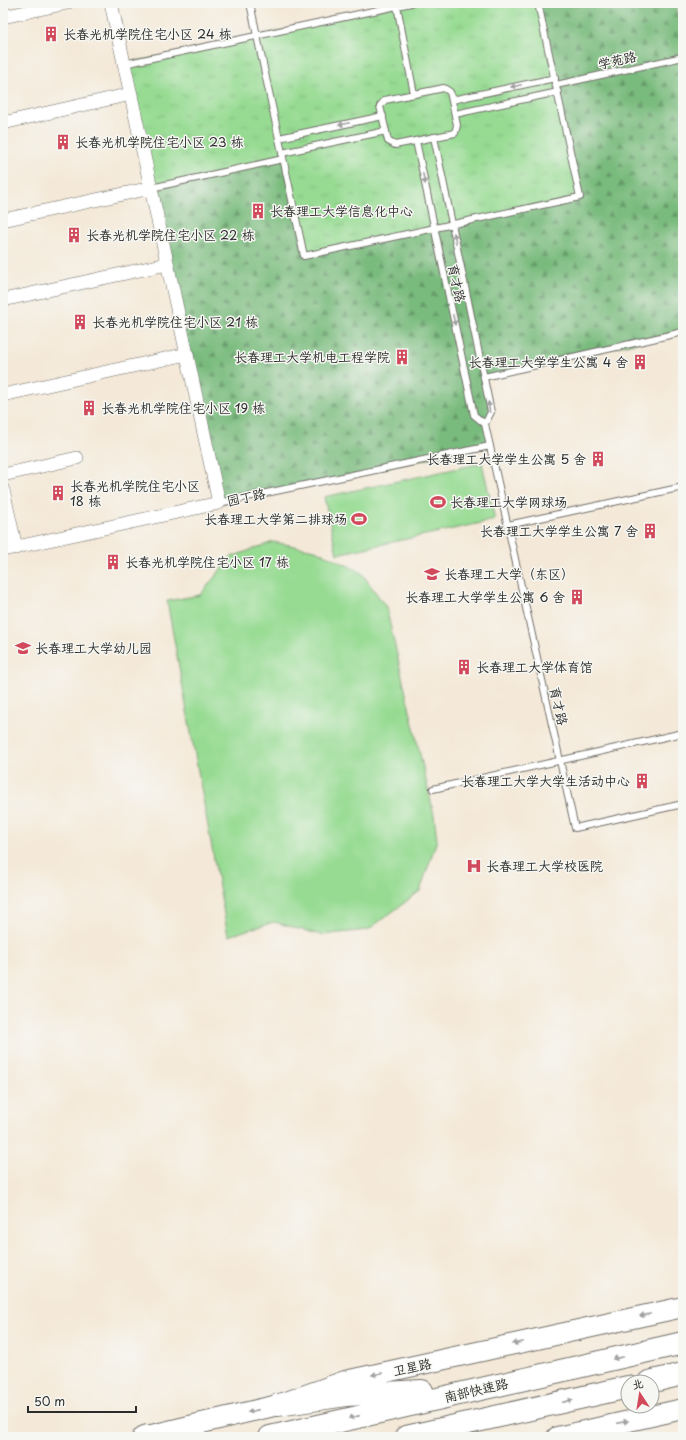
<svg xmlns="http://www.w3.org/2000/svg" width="686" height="1440" viewBox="0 0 686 1440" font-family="'Playpen Sans','LXGW WenKai TC',sans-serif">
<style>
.grass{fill:url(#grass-tufts);stroke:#61835f}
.forest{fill:url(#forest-firs);stroke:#527354}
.pitch{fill:#97db93;stroke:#61835f}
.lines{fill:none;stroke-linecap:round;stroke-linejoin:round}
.lane-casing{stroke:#716e68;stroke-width:8}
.street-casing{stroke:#716e68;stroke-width:14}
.primary-casing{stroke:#716e68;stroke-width:22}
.highway-casing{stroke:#716e68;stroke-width:24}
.lane{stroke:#fff;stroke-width:6}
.street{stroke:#fff;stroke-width:13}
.primary{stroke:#fff;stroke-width:20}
.highway{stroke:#fff;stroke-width:22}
.tram{stroke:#2b2b2b;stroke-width:1}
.oneway{fill:#a0a0a0}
.labels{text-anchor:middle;stroke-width:3;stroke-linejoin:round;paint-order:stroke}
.poi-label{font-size:13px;fill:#2b2b2b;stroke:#f6f6f2;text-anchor:start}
.street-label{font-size:13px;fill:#2b2b2b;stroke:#f6f6f2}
</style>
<defs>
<pattern id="grass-tufts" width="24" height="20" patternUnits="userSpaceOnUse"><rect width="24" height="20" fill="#97db93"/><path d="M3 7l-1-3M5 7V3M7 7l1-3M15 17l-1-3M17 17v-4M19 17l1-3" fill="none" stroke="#82bc7f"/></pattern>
<pattern id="forest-firs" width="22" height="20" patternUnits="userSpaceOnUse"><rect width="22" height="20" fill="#79bb7d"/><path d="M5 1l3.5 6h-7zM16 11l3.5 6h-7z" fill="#639867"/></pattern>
</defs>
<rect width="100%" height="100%" fill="#f6f6f2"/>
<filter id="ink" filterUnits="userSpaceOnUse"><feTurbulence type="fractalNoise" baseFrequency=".025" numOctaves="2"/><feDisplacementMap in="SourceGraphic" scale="8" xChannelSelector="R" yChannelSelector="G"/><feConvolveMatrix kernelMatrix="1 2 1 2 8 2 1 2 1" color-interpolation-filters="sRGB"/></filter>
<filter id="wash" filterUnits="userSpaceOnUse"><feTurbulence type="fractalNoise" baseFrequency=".012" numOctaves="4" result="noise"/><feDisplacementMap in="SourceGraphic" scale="16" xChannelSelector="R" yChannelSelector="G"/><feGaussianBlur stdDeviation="0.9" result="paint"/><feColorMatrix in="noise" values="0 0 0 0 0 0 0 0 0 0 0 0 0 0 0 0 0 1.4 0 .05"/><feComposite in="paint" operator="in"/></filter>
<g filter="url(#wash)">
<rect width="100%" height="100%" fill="#f4e9d8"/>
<path class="grass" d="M 411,3 L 538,3 L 580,197 L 304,256 L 151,188 L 124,64 Z"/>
<path class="forest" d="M 538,3 L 676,3 L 683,36 L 683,332 L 484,377 L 491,412 L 485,424 L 490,446 L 219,503 L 151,188 L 283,159 L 304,256 L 580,197 Z"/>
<g class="pitch">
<path d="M 482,463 L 495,520 L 337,554 L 324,497 Z"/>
<path d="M 273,542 L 315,550 L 361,572 L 386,607 L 434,815 L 437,840 L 420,891 L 368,930 L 321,935 L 274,922 L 228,936 L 167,601 L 200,595 L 231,557 Z"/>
</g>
</g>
<g filter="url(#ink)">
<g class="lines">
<defs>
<g id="lane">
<path d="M 250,3 L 304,256 L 580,197 L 538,3"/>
<path d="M 397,6 L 414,94"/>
<path d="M 124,64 L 411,3"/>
<path d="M 556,85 L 683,57"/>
<path d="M 444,88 L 450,92 L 457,125 L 455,133 L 395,145 L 388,141 L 380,106 L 385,100 Z"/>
<path d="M 452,100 L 555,78"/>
<path d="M 455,114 L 558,92"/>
<path d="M 279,138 L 383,116"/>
<path d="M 416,141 L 474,415 L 485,424 L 491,412 L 434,137"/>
<path d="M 282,153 L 386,131"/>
<path d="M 151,188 L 283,159"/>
<path d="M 484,377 L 683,332"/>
<path d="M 485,424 L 575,828 L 683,804"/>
<path d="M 219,503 L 490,446"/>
<path d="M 508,525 L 683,487"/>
<path d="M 433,789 L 683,733"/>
</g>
<g id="street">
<path d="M 3,17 L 67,3"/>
<path d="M 3,123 L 131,94"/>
<path d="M 3,220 L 151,188"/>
<path d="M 3,300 L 167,264"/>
<path d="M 3,395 L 187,354"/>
<path d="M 3,475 L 77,458"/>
<path d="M 3,490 L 16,548"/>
<path d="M 3,550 L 219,503 L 111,3"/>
</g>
<g id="primary">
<path d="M 143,1437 L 278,1405 L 345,1381 L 683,1307"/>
<path d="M 557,1437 L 683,1409"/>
</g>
<g id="highway">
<path d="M 649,1382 L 683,1374"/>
<path d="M 278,1405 L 346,1395 L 422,1391"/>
<path d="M 145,1437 L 148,1436"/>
<path d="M 270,1437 L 683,1343"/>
<path d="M 406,1437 L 628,1387"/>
</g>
</defs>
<use href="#lane" class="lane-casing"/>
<use href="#street" class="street-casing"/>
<use href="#primary" class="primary-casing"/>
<use href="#highway" class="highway-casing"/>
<use href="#lane" class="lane"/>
<use href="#street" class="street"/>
<use href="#primary" class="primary"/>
<use href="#highway" class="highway"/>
<path class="tram" d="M 675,1437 L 683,1435"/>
</g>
<defs><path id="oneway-solid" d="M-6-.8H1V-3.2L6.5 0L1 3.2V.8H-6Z"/></defs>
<g class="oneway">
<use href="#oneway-solid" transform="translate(516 86) rotate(168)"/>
<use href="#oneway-solid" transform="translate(344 124) rotate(168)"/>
<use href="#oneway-solid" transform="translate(424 179) rotate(78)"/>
<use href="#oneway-solid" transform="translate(455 238) rotate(-102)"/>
<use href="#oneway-solid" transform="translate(454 320) rotate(78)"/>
<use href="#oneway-solid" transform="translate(489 407) rotate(-97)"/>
<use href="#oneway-solid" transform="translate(645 1315) rotate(168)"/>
<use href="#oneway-solid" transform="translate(518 1343) rotate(168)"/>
<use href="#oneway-solid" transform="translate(618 1358) rotate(168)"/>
<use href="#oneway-solid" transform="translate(377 1374) rotate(168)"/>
<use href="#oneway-solid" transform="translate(568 1401) rotate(-13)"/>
<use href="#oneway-solid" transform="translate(253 1411) rotate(167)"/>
<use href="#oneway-solid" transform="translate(354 1417) rotate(167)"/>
<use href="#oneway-solid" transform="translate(623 1422) rotate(-13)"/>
</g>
</g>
<defs>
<symbol id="building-bare" viewBox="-9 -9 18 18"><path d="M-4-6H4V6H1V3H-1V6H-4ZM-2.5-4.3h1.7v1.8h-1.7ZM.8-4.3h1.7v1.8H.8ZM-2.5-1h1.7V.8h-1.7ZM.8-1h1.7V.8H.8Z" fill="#d1495b" stroke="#f6f6f2" stroke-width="2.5" paint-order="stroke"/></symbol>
<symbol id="stadium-bare" viewBox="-9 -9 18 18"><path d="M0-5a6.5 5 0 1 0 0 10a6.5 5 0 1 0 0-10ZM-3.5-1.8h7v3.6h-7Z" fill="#d1495b" stroke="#f6f6f2" stroke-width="2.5" paint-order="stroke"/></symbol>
<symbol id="university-bare" viewBox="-9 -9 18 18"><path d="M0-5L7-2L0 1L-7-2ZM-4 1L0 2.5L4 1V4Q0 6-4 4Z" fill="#d1495b" stroke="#f6f6f2" stroke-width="2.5" paint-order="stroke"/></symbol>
<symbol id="school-bare" viewBox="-9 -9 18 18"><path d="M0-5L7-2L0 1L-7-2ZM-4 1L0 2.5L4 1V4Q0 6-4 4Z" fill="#d1495b" stroke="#f6f6f2" stroke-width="2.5" paint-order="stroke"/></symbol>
<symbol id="hospital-bare" viewBox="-9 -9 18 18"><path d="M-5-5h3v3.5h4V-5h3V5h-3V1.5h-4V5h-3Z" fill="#d1495b" stroke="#f6f6f2" stroke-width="2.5" paint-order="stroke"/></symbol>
</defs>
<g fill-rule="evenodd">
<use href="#building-bare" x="40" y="23" width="22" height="22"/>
<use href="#building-bare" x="52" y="131" width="22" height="22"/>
<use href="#building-bare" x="247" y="200" width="22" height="22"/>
<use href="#building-bare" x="63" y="224" width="22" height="22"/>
<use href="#building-bare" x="69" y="311" width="22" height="22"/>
<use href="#building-bare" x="391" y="346" width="22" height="22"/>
<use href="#building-bare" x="629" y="351" width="22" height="22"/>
<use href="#building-bare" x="78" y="397" width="22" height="22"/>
<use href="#building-bare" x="587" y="448" width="22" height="22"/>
<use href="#building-bare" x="47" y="482" width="22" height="22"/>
<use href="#stadium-bare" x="427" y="491" width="22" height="22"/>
<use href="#stadium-bare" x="348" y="508" width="22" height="22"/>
<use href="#building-bare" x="639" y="520" width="22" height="22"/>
<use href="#building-bare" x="102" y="551" width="22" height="22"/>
<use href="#university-bare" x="421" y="563" width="22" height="22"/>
<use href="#building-bare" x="566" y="586" width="22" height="22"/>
<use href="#school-bare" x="12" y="637" width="22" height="22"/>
<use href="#building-bare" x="453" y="656" width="22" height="22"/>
<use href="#building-bare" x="631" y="770" width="22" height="22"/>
<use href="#hospital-bare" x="463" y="855" width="22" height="22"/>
</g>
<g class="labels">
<g class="poi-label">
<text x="63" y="39">长春光机学院住宅小区 24 栋</text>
<text x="75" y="147">长春光机学院住宅小区 23 栋</text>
<text x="270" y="216">长春理工大学信息化中心</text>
<text x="86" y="240">长春光机学院住宅小区 22 栋</text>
<text x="92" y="327">长春光机学院住宅小区 21 栋</text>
<text x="390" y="362" text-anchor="end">长春理工大学机电工程学院</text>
<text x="628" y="367" text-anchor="end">长春理工大学学生公寓 4 舍</text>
<text x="101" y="413">长春光机学院住宅小区 19 栋</text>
<text x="586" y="464" text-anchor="end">长春理工大学学生公寓 5 舍</text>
<text x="70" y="491">长春光机学院住宅小区<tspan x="70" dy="15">18 栋</tspan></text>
<text x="450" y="507">长春理工大学网球场</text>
<text x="347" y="524" text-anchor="end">长春理工大学第二排球场</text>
<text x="638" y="536" text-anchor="end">长春理工大学学生公寓 7 舍</text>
<text x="125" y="567">长春光机学院住宅小区 17 栋</text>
<text x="444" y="579">长春理工大学（东区）</text>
<text x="565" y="602" text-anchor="end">长春理工大学学生公寓 6 舍</text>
<text x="35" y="653">长春理工大学幼儿园</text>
<text x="476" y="672">长春理工大学体育馆</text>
<text x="630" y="786" text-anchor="end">长春理工大学大学生活动中心</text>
<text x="486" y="871">长春理工大学校医院</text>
</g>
<g class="street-label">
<text transform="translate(617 60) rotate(-12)" y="5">学苑路</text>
<text transform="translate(457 283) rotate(78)" y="5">育才路</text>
<text transform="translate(246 497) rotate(-12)" y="5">园丁路</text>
<text transform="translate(559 706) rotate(77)" y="5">育才路</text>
<text transform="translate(412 1367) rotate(-12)" y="5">卫星路</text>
<text transform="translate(476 1390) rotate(-13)" y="5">南部快速路</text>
</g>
</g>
<rect width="686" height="1440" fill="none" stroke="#f6f6f2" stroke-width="16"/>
<g transform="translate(640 1394) rotate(348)"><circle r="19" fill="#f6f6f2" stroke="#a5a5a2"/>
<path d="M0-3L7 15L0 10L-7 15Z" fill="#d1495b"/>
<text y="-6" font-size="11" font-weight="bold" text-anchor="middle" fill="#2b2b2b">北</text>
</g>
<path d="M28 1406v6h108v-6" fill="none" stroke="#2b2b2b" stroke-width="2"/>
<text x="34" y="1406" font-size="12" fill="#2b2b2b" stroke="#f6f6f2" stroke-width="3" paint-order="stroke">50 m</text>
</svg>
